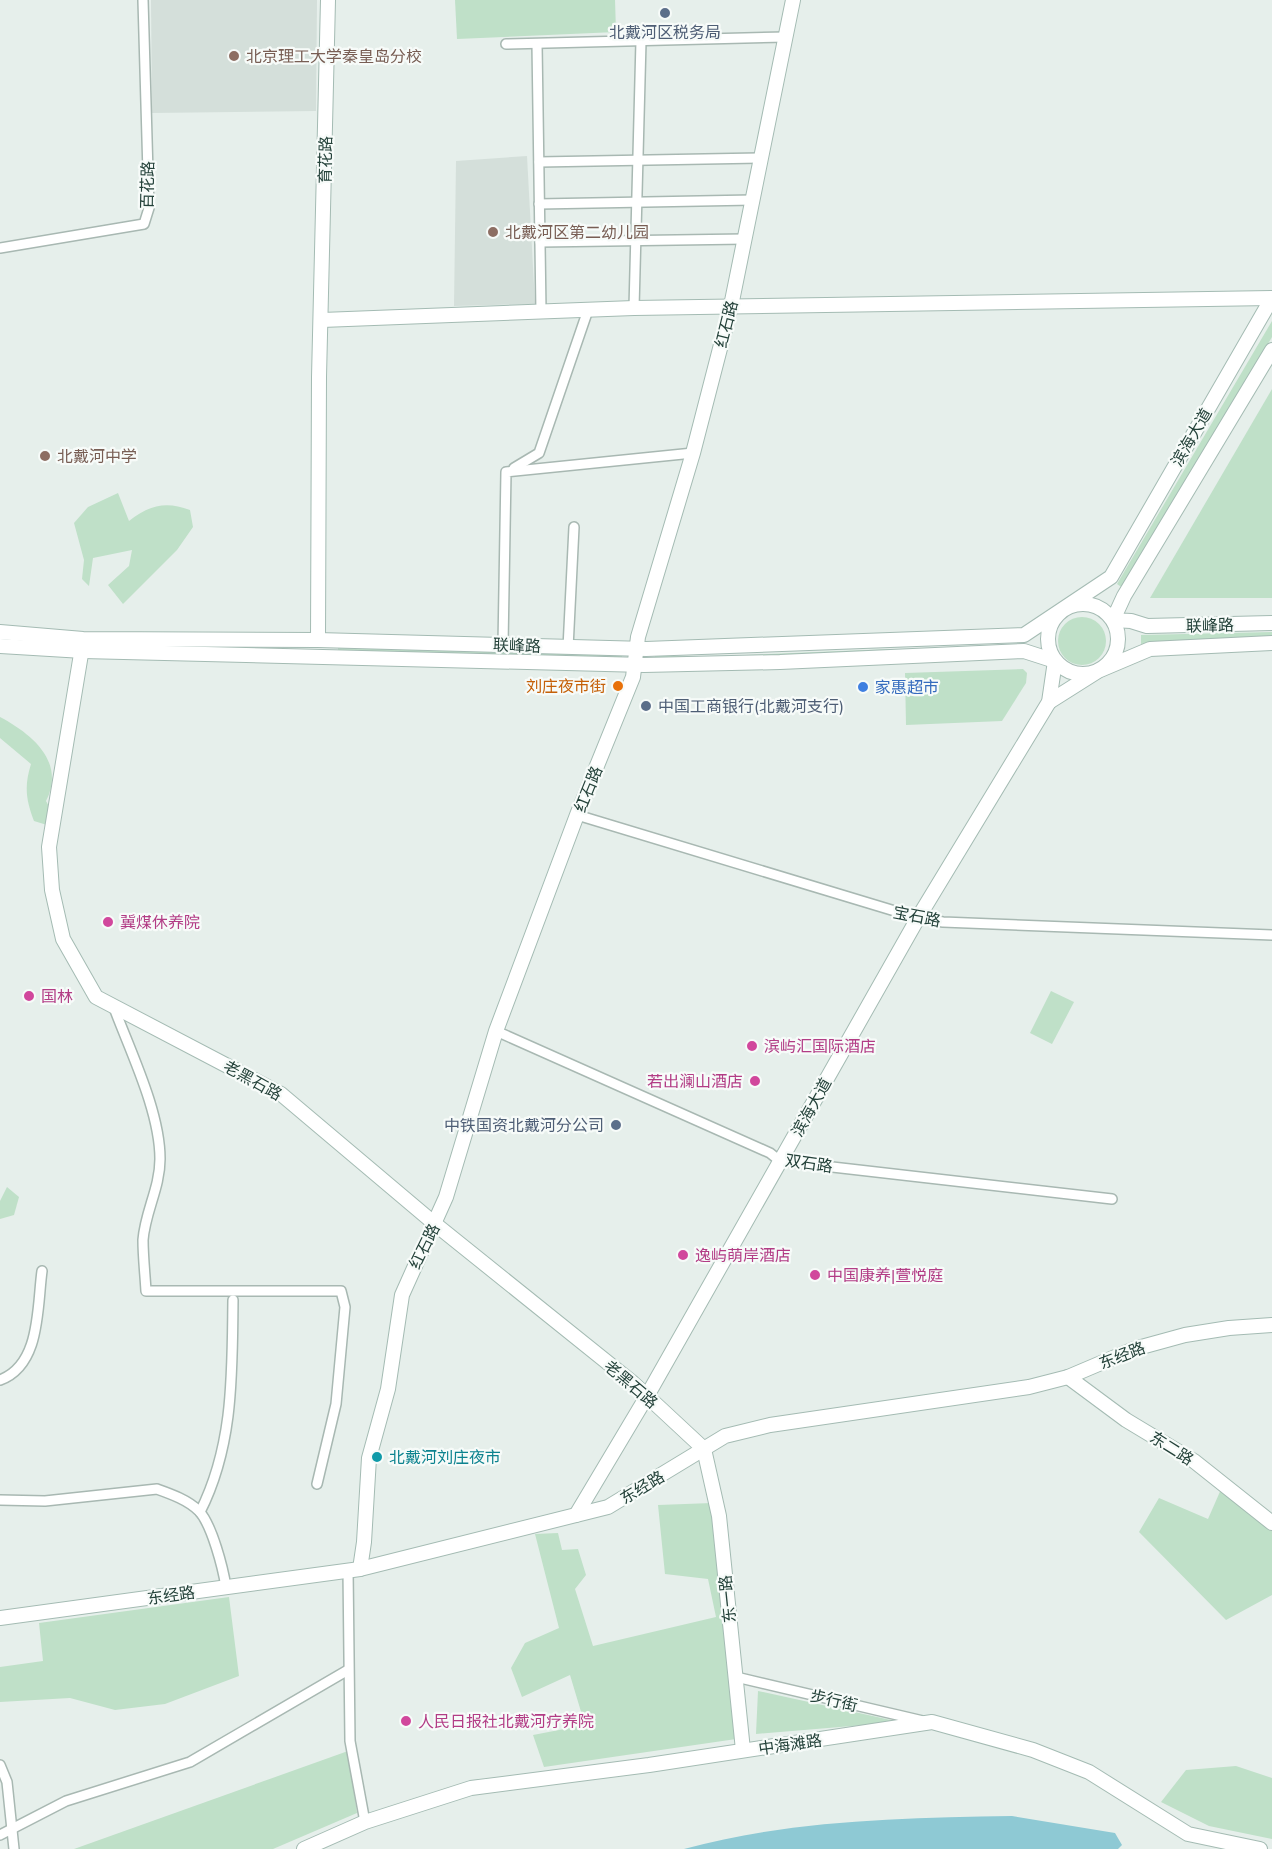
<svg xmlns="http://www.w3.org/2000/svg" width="1272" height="1849" viewBox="0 0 1272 1849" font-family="'Nunito Sans','Noto Sans SC',sans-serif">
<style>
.built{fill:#d4dfda}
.green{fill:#bfe0c8}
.water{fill:#8ec9d4}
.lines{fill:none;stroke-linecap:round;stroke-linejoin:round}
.street-casing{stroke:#a8b8b2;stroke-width:12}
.secondary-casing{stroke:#a4bbb3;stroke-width:16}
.street{stroke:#fff;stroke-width:9}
.secondary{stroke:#fff;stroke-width:14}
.service-dot{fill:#5c6f8a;stroke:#f7fbf9;stroke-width:2}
.education-dot{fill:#8d6e63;stroke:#f7fbf9;stroke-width:2}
.food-dot{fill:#e8710a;stroke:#f7fbf9;stroke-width:2}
.shop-dot{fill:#3f7fe0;stroke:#f7fbf9;stroke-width:2}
.hotel-dot{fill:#d1479c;stroke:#f7fbf9;stroke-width:2}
.culture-dot{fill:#0f9aa8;stroke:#f7fbf9;stroke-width:2}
.labels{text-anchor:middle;stroke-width:4.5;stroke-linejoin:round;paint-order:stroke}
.service-label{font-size:16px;fill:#4e5e75;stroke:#f7fbf9}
.education-label{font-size:16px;fill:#785e54;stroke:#f7fbf9;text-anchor:start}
.street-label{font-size:16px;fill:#24423a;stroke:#f7fbf9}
.food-label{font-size:16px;fill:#c56008;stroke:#f7fbf9;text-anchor:end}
.shop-label{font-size:16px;fill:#366cbe;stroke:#f7fbf9;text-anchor:start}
.hotel-label{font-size:16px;fill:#b23c85;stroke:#f7fbf9;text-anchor:start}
.culture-label{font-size:16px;fill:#0d838f;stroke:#f7fbf9;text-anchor:start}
</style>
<rect width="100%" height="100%" fill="#e6efeb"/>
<g class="built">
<path d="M 151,0 L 317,0 L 316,111 L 152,113 Z"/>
<path d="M 527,156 L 535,304 L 454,306 L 456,161 Z"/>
</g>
<g class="green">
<path d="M 455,0 L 615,0 L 616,32 L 457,39 Z"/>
<path d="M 1272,321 L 1272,337 L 1123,588 L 1117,584 Z"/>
<path d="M 1272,389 L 1272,598 L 1150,598 Z"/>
<path d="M 118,493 L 129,521 C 149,505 166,501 190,510 L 193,527 L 177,550 L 123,604 L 108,585 L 129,566 L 132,550 L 93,558 L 89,586 L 82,579 L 84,560 L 74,523 L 88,507 Z"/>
<circle cx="1082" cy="641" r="24"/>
<path d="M 1272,632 L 1272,638 L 1141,644 L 1141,635 Z"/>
<path d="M 338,648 L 622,655 L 622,659 L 338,652 Z"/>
<path d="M 891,649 L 892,653 L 655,659 L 655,656 L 721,656 Z"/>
<path d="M 1023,669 L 1027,673 L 1026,683 L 1002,721 L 906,725 L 905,673 Z"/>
<path d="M 0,717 C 32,734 66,762 46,801 L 52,812 L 47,825 L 34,821 C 26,800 24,786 31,764 L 0,738 Z"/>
<path d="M 1051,991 L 1074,1002 L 1052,1044 L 1030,1033 Z"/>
<path d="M 7,1187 L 19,1197 L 14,1215 L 0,1219 L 0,1201 Z"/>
<path d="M 1222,1487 L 1272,1528 L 1272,1595 L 1226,1620 L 1139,1532 L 1159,1498 L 1208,1519 Z"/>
<path d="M 712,1503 L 743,1738 L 544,1767 L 533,1735 L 585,1725 L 570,1675 L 522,1697 L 511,1668 L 525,1643 L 559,1628 L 535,1534 L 558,1533 L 562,1550 L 578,1549 L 586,1575 L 575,1589 L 593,1646 L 716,1617 L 708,1579 L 665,1574 L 658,1505 Z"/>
<path d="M 229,1597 L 239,1676 L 165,1704 L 115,1710 L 70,1698 L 0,1702 L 0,1667 L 43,1661 L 39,1623 Z"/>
<path d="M 758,1691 L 900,1722 L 756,1734 Z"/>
<path d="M 348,1751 L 357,1813 L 273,1849 L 74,1849 Z"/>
<path d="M 1236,1766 L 1272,1778 L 1272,1839 L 1209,1826 L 1161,1802 L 1186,1770 Z"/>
</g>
<path class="water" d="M 1012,1816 L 1115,1833 L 1122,1845 L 1118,1849 L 684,1849 C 790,1820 902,1818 1012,1816 Z"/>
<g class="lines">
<defs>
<g id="street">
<path d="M 506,44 L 786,37"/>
<path d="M 537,44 L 541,311"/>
<path d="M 539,162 L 760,158"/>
<path d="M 539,204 L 753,200"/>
<path d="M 540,242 L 745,239"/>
<path d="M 0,248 L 144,224 L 149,208 L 143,0"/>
<path d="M 634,308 L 641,41"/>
<path d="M 514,468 L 539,453 L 588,310"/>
<path d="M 503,645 L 506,472 L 693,453"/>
<path d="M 568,648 L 574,527"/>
<path d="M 577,815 L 918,918 L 943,922 L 1272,935"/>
<path d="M 113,1005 C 130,1051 160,1111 160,1159 C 160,1188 145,1212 143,1240 C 143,1256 145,1274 146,1291 L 341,1291 L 345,1307 L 336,1404 L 317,1484"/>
<path d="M 496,1031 L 770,1153 L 780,1161 L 1112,1199"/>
<path d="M 0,1380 C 41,1365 37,1307 42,1271"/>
<path d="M 0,1500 L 45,1501 L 157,1489 C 171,1494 188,1500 199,1511 C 212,1525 223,1568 226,1587"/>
<path d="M 200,1512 C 234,1445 232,1373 233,1300"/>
<path d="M 348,1570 L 350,1741 L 365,1822"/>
<path d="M 736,1677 L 923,1721"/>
<path d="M 0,1765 L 7,1782 L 14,1849"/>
<path d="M 0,1835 L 66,1801 L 190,1762 L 348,1670"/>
</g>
<g id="secondary">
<path d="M 322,320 L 634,308 L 1272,298"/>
<path d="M 1272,350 L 1124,596 L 1113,620 L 1131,621 L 1147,626 L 1272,623"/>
<circle cx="1083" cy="639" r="35"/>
<path d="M 0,632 L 83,639 L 318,640 L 646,649 L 1024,635 L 1111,577 L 1272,298"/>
<path d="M 318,640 L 319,377 L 328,0"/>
<path d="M 83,642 L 49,847 L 52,890 L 63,939 L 96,997 L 281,1094 L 435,1224 L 633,1383 L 704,1449"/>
<path d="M 0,646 L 83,651 L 644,665 L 780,662 L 1024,651 L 1055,661 L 1049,702 L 918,918 L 647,1396 L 576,1515"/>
<path d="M 1049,702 L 1098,671 L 1150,649 L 1272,643"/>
<path d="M 1068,1377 L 1126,1420 L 1194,1461 L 1272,1523"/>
<path d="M 704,1449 L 719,1516 L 743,1750"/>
<path d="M 360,1569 L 364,1542 L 369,1458 L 388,1389 L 402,1295 L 446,1197 L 496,1031 L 577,815 L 633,677 L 638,637 L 693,453 L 731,306 L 793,0"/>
<path d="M 0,1618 L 360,1569 L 608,1507 L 725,1436 L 770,1425 L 1029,1387 L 1068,1377 L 1134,1349 L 1185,1335 L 1229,1328 L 1272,1325"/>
<path d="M 304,1849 L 365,1822 L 471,1788 L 649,1765 L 932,1722 L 1033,1750 L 1089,1772 L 1188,1834 L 1260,1849"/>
</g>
</defs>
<use href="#street" class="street-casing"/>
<use href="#secondary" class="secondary-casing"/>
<use href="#street" class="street"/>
<use href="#secondary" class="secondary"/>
</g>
<g class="service-dot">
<circle cx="665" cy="13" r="6"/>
<circle cx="646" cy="706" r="6"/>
<circle cx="616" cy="1125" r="6"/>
</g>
<g class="education-dot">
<circle cx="234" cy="56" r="6"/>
<circle cx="493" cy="232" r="6"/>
<circle cx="45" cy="456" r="6"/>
</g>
<circle class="food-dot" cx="618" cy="686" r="6"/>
<circle class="shop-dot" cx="863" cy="687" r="6"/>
<g class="hotel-dot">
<circle cx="108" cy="922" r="6"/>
<circle cx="29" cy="996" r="6"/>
<circle cx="752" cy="1046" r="6"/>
<circle cx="755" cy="1081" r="6"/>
<circle cx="683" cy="1255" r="6"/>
<circle cx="815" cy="1275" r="6"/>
<circle cx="406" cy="1721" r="6"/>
</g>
<circle class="culture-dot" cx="377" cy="1457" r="6"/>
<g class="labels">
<g class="service-label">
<text x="665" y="38">北戴河区税务局</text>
<text x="658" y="712" text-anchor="start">中国工商银行(北戴河支行)</text>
<text x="604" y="1131" text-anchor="end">中铁国资北戴河分公司</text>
</g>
<g class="education-label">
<text x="246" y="62">北京理工大学秦皇岛分校</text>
<text x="505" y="238">北戴河区第二幼儿园</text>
<text x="57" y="462">北戴河中学</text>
</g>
<g class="street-label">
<text transform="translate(325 160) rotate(-89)" y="6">育花路</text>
<text transform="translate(147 185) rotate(-89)" y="6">百花路</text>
<text transform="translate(726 324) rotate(-76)" y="6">红石路</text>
<text transform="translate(1191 437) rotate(-60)" y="6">滨海大道</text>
<text transform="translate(1210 625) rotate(-1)" y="6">联峰路</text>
<text transform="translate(517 645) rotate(2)" y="6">联峰路</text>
<text transform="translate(588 789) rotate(-68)" y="6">红石路</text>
<text transform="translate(917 916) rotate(11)" y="6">宝石路</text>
<text transform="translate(253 1080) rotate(29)" y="6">老黑石路</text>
<text transform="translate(811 1107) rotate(-61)" y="6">滨海大道</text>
<text transform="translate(809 1163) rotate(8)" y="6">双石路</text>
<text transform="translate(424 1246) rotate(-64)" y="6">红石路</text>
<text transform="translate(1122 1355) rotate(-21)" y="6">东经路</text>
<text transform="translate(631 1384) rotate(40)" y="6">老黑石路</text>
<text transform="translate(1172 1448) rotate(32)" y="6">东二路</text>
<text transform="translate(642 1487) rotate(-31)" y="6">东经路</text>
<text transform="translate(171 1595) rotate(-8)" y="6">东经路</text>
<text transform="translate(727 1599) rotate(-96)" y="6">东一路</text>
<text transform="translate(834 1700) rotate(13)" y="6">步行街</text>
<text transform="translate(790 1744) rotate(-8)" y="6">中海滩路</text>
</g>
<g class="food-label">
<text x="606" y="692">刘庄夜市街</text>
</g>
<g class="shop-label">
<text x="875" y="693">家惠超市</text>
</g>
<g class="hotel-label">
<text x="120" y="928">冀煤休养院</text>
<text x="41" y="1002">国林</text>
<text x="764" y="1052">滨屿汇国际酒店</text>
<text x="743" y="1087" text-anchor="end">若出澜山酒店</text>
<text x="695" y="1261">逸屿萌岸酒店</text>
<text x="827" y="1281">中国康养|萱悦庭</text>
<text x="418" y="1727">人民日报社北戴河疗养院</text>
</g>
<g class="culture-label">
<text x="389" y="1463">北戴河刘庄夜市</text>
</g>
</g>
</svg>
